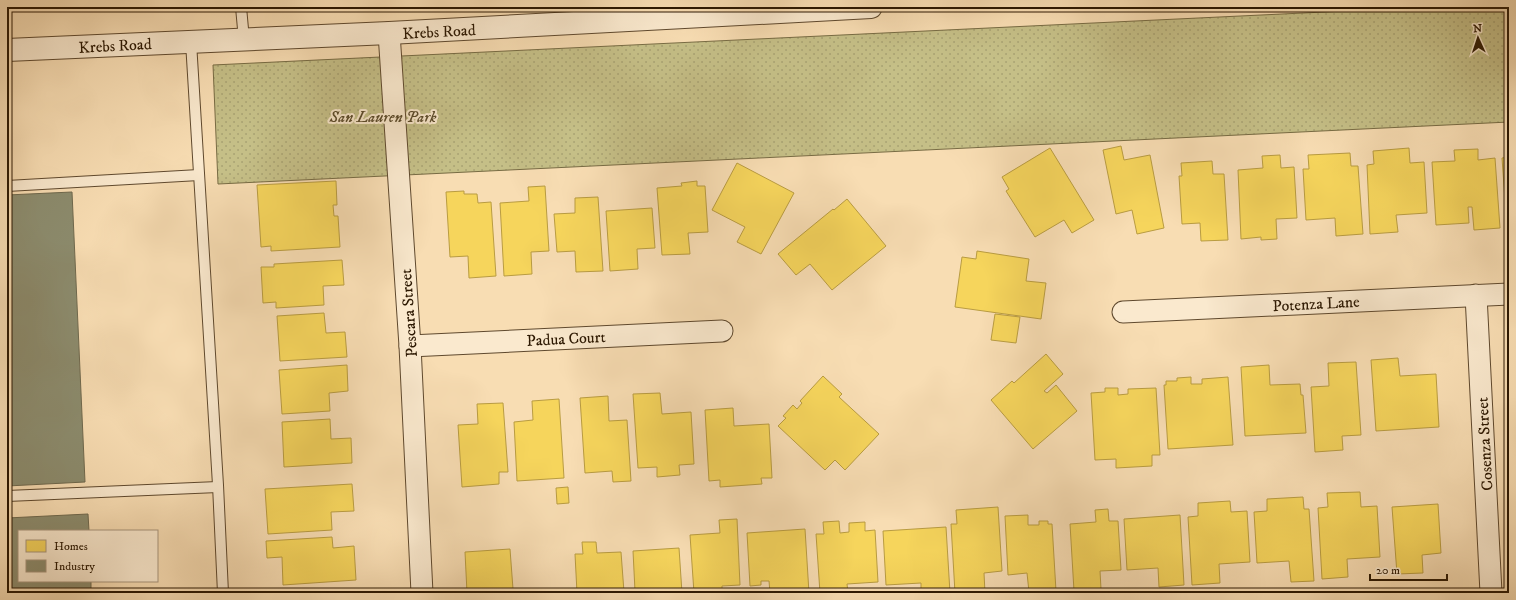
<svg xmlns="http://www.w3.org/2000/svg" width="1516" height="600" viewBox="0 0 1516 600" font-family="'IM FELL DW Pica',serif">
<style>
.park{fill:url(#park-dots);stroke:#786c44}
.homes{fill:#f6d55c;stroke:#b99c41}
.industry{fill:#8c8c6e;stroke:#6f694e}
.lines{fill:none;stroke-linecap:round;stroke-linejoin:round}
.service-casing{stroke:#5f492e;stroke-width:12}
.minor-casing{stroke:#5f492e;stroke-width:23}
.tertiary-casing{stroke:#5f492e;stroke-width:24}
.service{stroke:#fae9ce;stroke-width:10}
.minor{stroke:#fae9ce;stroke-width:21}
.tertiary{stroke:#fae9ce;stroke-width:22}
.labels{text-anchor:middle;stroke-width:4;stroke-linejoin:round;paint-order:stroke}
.street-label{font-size:16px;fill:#2c1802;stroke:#fae9ce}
.park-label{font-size:16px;font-style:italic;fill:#5a4a2a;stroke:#fae9ce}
</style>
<defs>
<pattern id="park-dots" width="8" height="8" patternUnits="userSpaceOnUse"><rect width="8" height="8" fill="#c5bf87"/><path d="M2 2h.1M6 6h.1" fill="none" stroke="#a9a373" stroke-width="1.8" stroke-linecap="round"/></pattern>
</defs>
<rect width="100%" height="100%" fill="#f8ddb3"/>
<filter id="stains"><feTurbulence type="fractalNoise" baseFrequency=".005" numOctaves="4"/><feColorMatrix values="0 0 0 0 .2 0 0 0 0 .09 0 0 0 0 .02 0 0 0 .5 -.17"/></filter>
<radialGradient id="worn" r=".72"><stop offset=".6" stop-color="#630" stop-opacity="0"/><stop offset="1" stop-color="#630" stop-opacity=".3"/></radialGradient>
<path class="park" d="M 1429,7 L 1509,7 L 1509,122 L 218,184 L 213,65 Z"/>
<g class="homes">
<path d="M 1121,146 L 1124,160 L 1150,155 L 1164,228 L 1137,234 L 1132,210 L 1116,214 L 1103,150 Z"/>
<path d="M 1050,148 L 1094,220 L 1072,233 L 1064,220 L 1035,237 L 1006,191 L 1009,189 L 1002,177 Z"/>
<path d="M 1409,148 L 1410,163 L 1424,162 L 1427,213 L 1396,215 L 1398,232 L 1370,234 L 1367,165 L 1374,164 L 1373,151 Z"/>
<path d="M 1478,149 L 1478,160 L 1495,158 L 1500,228 L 1474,230 L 1472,207 L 1468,207 L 1469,223 L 1436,225 L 1432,162 L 1455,161 L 1454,150 Z"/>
<path d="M 1350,153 L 1351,166 L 1358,166 L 1363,234 L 1336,236 L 1335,218 L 1306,220 L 1303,169 L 1309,169 L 1308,155 Z"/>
<path d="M 1280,155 L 1281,168 L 1294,167 L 1297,218 L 1276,219 L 1277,239 L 1261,240 L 1261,237 L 1241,239 L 1238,170 L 1263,168 L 1262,156 Z"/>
<path d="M 1509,157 L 1509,228 L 1507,228 L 1502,158 Z"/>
<path d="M 1212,161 L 1213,174 L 1224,174 L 1228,240 L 1201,241 L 1200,223 L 1182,224 L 1179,176 L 1182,176 L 1181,163 Z"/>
<path d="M 737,163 L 794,193 L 761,254 L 737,242 L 745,227 L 712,210 Z"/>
<path d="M 336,181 L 337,205 L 333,205 L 334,216 L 338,216 L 340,247 L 271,251 L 271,246 L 261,247 L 257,185 Z"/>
<path d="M 697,181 L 697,186 L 705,186 L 708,232 L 688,233 L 690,254 L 662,255 L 657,188 L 682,186 L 681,183 Z"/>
<path d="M 545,186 L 549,251 L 531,252 L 532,274 L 504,276 L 500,203 L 529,201 L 528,187 Z"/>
<path d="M 464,191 L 464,194 L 477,194 L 478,203 L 491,202 L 496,276 L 469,278 L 468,256 L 450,257 L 446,192 Z"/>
<path d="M 598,197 L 603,271 L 576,272 L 575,251 L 557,252 L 554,214 L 575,213 L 575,198 Z"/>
<path d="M 847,199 L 886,246 L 832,290 L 810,264 L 796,275 L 778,254 L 833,209 L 834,210 Z"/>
<path d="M 652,208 L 655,248 L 637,249 L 638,269 L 610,271 L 606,211 Z"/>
<path d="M 977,251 L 1029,259 L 1026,281 L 1046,283 L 1041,319 L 955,307 L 962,257 L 976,259 Z"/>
<path d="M 342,260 L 344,285 L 323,286 L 324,305 L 276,308 L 276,302 L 263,303 L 261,267 L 274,267 L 274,264 Z"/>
<path d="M 324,313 L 326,333 L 345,332 L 347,357 L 280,361 L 277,316 Z"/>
<path d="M 995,314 L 1020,317 L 1016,343 L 991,340 Z"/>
<path d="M 1046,354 L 1063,374 L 1044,391 L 1047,393 L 1056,385 L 1077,411 L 1033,449 L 991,400 L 1012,381 L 1014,383 Z"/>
<path d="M 1398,358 L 1400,376 L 1436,374 L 1439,427 L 1376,431 L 1371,360 Z"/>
<path d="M 1356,362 L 1361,435 L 1342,436 L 1343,450 L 1315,452 L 1311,387 L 1329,386 L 1328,363 Z"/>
<path d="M 347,365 L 348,391 L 329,393 L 330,411 L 282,414 L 279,370 Z"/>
<path d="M 1269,365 L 1270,385 L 1300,384 L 1301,395 L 1303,395 L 1306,433 L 1245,436 L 1241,367 Z"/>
<path d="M 823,376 L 842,394 L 839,397 L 879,434 L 845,470 L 835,460 L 825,470 L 778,426 L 786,418 L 783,416 L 793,405 L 797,409 L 802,403 L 800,401 Z"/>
<path d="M 1191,377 L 1191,384 L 1202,384 L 1202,379 L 1228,377 L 1233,445 L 1168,449 L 1164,385 L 1166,385 L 1166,381 L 1177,381 L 1177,378 Z"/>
<path d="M 1105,388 L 1118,388 L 1118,395 L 1128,394 L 1128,389 L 1156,388 L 1160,455 L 1152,455 L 1152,466 L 1116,468 L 1116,459 L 1095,460 L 1091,393 L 1105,392 Z"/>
<path d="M 660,393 L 662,414 L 691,412 L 694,464 L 679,465 L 680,475 L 657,477 L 657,467 L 638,468 L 633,394 Z"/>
<path d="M 608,396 L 609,421 L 627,420 L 631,481 L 613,482 L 612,471 L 585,473 L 580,398 Z"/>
<path d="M 559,399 L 564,478 L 517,481 L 514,422 L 533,420 L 532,401 Z"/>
<path d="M 503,403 L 508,472 L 499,472 L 499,484 L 462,487 L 458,425 L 478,424 L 477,404 Z"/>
<path d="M 733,408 L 734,426 L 769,424 L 772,478 L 761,478 L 762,484 L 720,487 L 720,480 L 709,481 L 705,410 Z"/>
<path d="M 330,419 L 331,439 L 351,438 L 352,463 L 284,467 L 282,422 Z"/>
<path d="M 352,484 L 354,511 L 331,512 L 332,530 L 268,534 L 265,489 Z"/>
<path d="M 568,487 L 569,503 L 557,504 L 556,488 Z"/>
<path d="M 1360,492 L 1361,507 L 1377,506 L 1380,557 L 1347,559 L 1348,577 L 1322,579 L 1318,508 L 1328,507 L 1327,493 Z"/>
<path d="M 1303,497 L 1304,509 L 1309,509 L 1314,581 L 1291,582 L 1289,561 L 1257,563 L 1254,512 L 1267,511 L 1267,499 Z"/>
<path d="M 1230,501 L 1231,512 L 1247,511 L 1250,562 L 1219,564 L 1220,583 L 1192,585 L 1188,517 L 1198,516 L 1198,503 Z"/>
<path d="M 1438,504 L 1441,553 L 1422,555 L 1423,573 L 1397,574 L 1392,507 Z"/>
<path d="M 998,507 L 1002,571 L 984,573 L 985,593 L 955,593 L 951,524 L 957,524 L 956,510 Z"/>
<path d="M 1108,509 L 1109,521 L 1118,521 L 1121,570 L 1100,571 L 1101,589 L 1074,591 L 1070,524 L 1096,522 L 1095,510 Z"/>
<path d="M 1028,515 L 1028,525 L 1039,525 L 1039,521 L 1048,521 L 1048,524 L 1052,524 L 1056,591 L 1029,592 L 1027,573 L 1008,575 L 1005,516 Z"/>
<path d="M 1180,515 L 1184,585 L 1159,587 L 1158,568 L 1127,570 L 1124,519 Z"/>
<path d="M 737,519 L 740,585 L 722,586 L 722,593 L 694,593 L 690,535 L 720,533 L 719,520 Z"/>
<path d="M 839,521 L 840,533 L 849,532 L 849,523 L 865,522 L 865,531 L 875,530 L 878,582 L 847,584 L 848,593 L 820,593 L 816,534 L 824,534 L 823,522 Z"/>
<path d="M 946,527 L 950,593 L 921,593 L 921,583 L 886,585 L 883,531 Z"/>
<path d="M 805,529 L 809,593 L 770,593 L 769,581 L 761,581 L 761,585 L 750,586 L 747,533 Z"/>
<path d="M 332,537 L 333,548 L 354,546 L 356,580 L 283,585 L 282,557 L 267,558 L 266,541 Z"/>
<path d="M 582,542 L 596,542 L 597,553 L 621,552 L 624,592 L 577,593 L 575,554 L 583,554 Z"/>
<path d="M 679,548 L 682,593 L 655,593 L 655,590 L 635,591 L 633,551 Z"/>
<path d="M 510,549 L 513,589 L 511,589 L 512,593 L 467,593 L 465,552 Z"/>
<path d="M 358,590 L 358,593 L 309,593 Z"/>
</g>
<g class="industry">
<path d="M 72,192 L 85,482 L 7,486 L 7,195 Z"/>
<path d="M 88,514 L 89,531 L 19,531 L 19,581 L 91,581 L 91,593 L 7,593 L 7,518 Z"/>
</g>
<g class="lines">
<defs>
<g id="service">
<path d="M 241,7 L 244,40"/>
<path d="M 191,42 L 218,485 L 223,593"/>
<path d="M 7,186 L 199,175"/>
<path d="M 7,496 L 218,487"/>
</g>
<g id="minor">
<path d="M 389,33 L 410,346 L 422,593"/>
<path d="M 1476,295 L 1491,593"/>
<path d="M 1123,312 L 1509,294"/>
<path d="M 410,346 L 722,331"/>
</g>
<path id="tertiary" d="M 7,50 L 389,33 L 871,7"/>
</defs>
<use href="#service" class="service-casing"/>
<use href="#minor" class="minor-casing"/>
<use href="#tertiary" class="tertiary-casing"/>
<use href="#service" class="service"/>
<use href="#minor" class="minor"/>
<use href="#tertiary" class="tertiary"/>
</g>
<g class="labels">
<g class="street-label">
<text transform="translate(439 31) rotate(-3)" y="6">Krebs Road</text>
<text transform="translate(115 45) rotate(-3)" y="6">Krebs Road</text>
<text transform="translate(1316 303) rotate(-3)" y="6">Potenza Lane</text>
<text transform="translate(408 313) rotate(-94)" y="6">Pescara Street</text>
<text transform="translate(566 338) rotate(-3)" y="6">Padua Court</text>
<text transform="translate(1484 444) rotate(-93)" y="6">Cosenza Street</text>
</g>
<g class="park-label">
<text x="383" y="122">San Lauren Park</text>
</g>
</g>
<rect width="1516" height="600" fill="none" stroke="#f8ddb3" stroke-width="24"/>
<rect x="8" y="8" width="1500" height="584" fill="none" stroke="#2c1802" stroke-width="2"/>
<rect x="12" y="12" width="1492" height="576" fill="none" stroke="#2c1802"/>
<rect x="18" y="530" width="140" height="52" fill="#fae9ce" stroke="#a8957c"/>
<rect x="26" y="540" width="20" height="12" fill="#f6d55c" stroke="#a8957c"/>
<text x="54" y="550" font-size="12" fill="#2c1802">Homes</text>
<rect x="26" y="560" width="20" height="12" fill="#8c8c6e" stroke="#a8957c"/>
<text x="54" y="570" font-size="12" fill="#2c1802">Industry</text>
<g transform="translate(1478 38) rotate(357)" stroke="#fae9ce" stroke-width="3" paint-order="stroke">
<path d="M0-3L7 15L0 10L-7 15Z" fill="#2c1802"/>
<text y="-6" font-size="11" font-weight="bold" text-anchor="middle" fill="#2c1802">N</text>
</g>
<path d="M1370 574v6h77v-6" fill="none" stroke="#2c1802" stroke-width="2"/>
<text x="1376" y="574" font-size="12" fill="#2c1802" stroke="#fae9ce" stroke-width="3" paint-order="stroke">20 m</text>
<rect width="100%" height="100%" filter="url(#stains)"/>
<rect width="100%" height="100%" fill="url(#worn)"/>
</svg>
